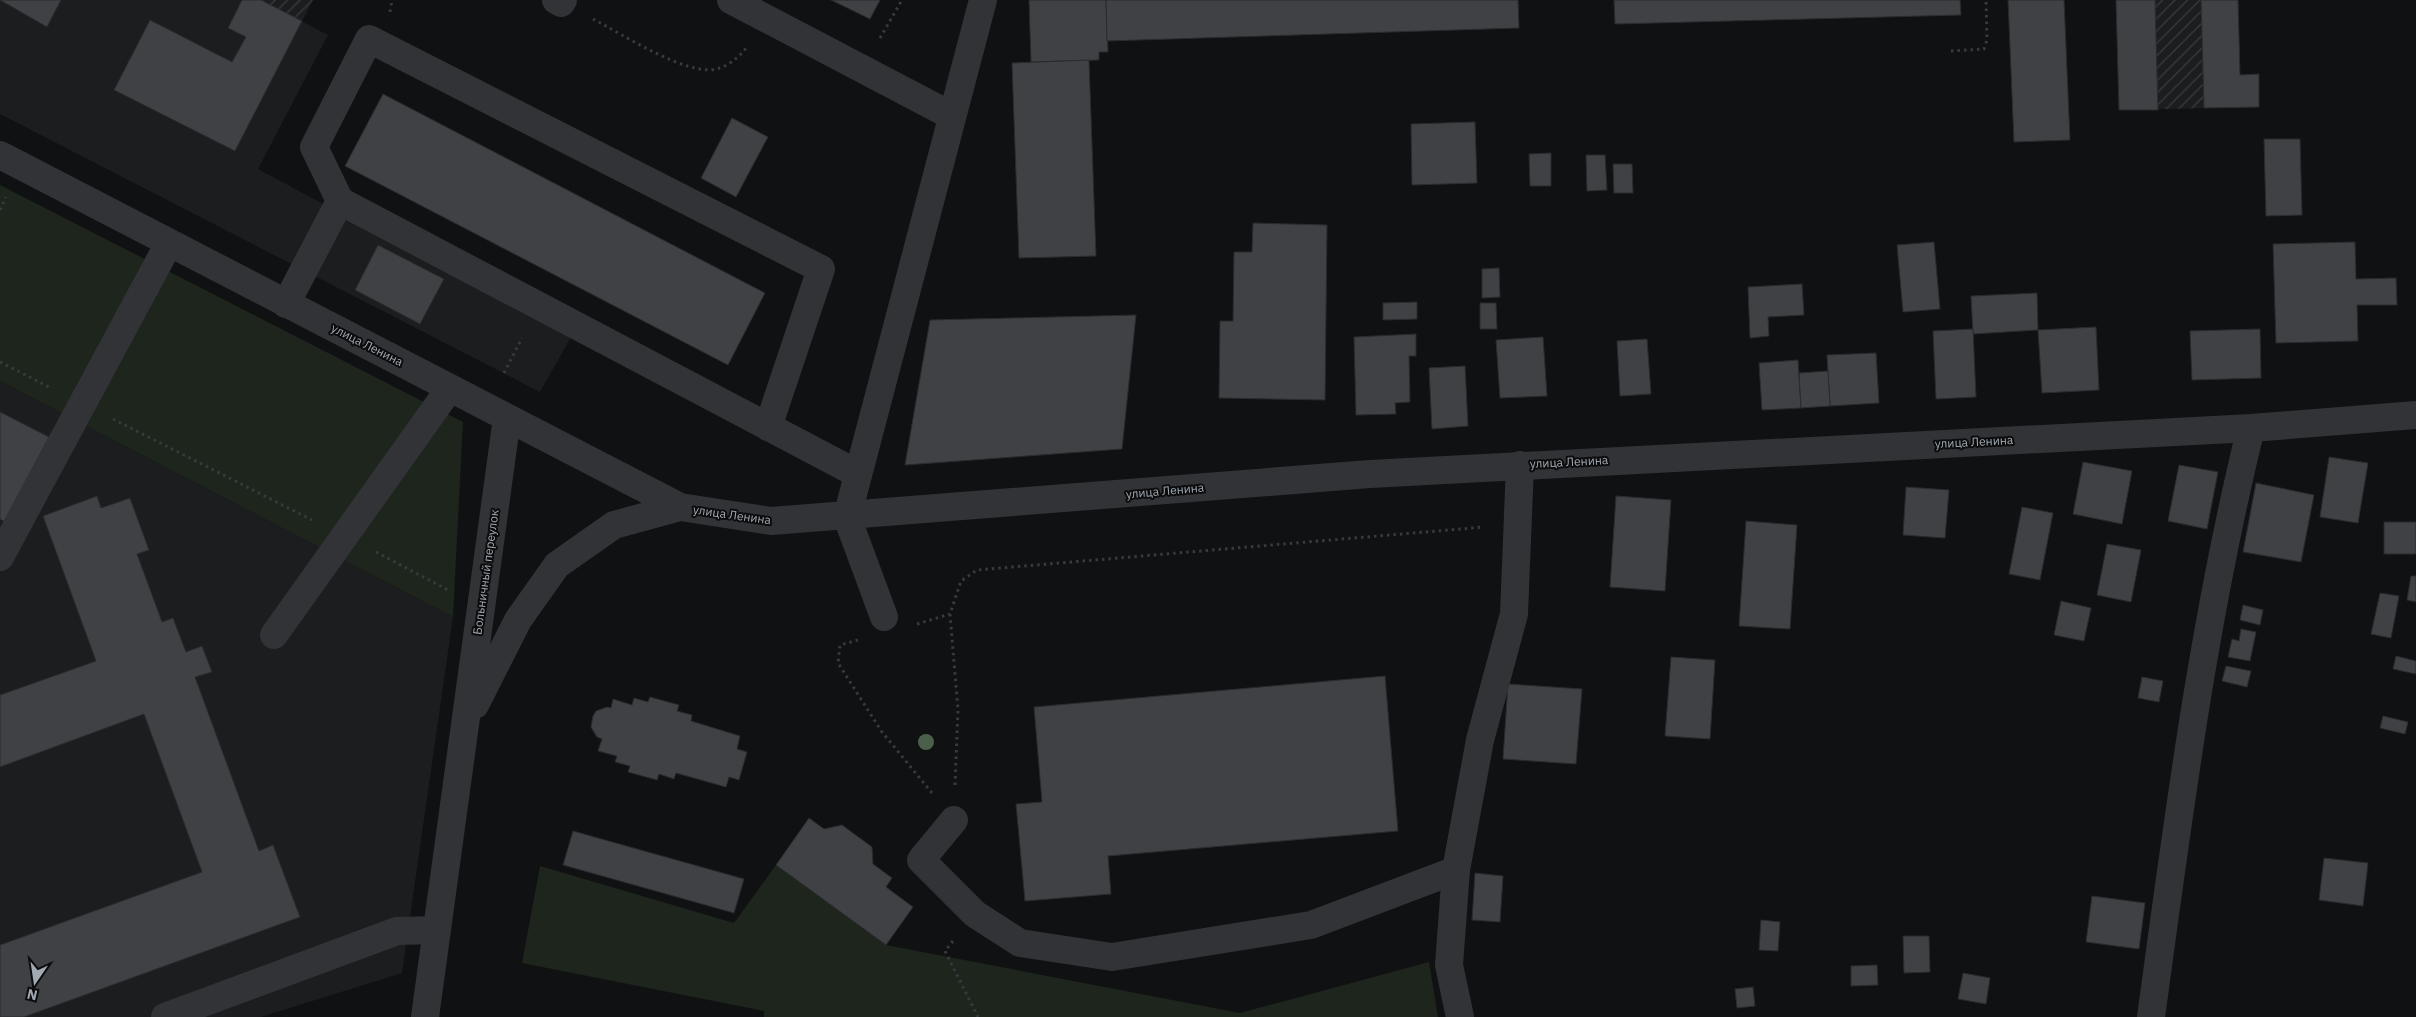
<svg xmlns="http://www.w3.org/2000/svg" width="2416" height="1017" viewBox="0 0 2416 1017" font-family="'IBM Plex Sans',sans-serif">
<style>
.built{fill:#1c1d1f}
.industrial{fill:url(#industrial-furrows)}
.green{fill:#1d251d}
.building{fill:#3f4145;stroke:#2a2b2e}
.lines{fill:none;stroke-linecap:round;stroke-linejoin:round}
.path{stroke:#373a3e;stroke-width:3;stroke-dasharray:2.5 4;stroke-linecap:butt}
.minor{stroke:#313337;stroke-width:28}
.tree{fill:#4b604a}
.labels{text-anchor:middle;stroke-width:4;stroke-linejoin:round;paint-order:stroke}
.street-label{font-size:12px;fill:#a1aab3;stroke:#0c0c0d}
</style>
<defs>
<pattern id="industrial-furrows" width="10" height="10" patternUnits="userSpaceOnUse" patternTransform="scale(1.25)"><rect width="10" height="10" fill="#1c1d1f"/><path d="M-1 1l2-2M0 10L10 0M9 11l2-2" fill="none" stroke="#3a3b3d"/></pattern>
</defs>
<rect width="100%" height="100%" fill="#101112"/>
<g class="built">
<path d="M 0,0 L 261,0 L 328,35 L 258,169 L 571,337 L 540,392 L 0,114 Z"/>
<path d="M 0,381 L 453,617 L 402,973 L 261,1017 L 0,1017 Z"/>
</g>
<g class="industrial">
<path d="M 261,0 L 313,0 L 302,21 Z"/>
<path d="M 2116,0 L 2238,0 L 2240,74 L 2259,74 L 2259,107 L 2119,110 Z"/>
</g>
<g class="green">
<path d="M 0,185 L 463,422 L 453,617 L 0,381 Z"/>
<path d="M 776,865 L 886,945 L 1240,1013 L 1429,962 L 1438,1017 L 764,1017 L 764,1011 L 522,963 L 540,866 L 734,923 Z"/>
</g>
<g class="building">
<path d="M 0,0 L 61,0 L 47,27 Z"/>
<path d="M 242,0 L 261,0 L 302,21 L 235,151 L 114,90 L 150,20 L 232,62 L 246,37 L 228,28 Z"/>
<path d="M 831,0 L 880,0 L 870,19 Z"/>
<path d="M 1029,0 L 1106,0 L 1108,52 L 1099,52 L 1099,60 L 1031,62 Z"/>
<path d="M 1106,0 L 1518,0 L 1519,28 L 1107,41 Z"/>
<path d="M 1614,0 L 1960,0 L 1961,15 L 1615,24 Z"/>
<path d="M 2008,0 L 2064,0 L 2070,140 L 2014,142 Z"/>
<path d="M 2116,0 L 2155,0 L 2158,110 L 2119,110 Z"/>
<path d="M 2201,0 L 2238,0 L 2240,75 L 2259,74 L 2259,107 L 2204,108 Z"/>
<path d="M 1089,60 L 1096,256 L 1019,258 L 1012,63 Z"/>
<path d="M 383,94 L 765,293 L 728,365 L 345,166 Z"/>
<path d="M 732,118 L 768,137 L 736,197 L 701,178 Z"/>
<path d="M 1475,122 L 1477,183 L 1412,185 L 1411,124 Z"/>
<path d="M 2264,139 L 2300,139 L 2302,215 L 2266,216 Z"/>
<path d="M 1551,153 L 1551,186 L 1530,186 L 1529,154 Z"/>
<path d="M 1586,155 L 1605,155 L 1607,190 L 1587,191 Z"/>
<path d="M 1613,164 L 1632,164 L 1633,193 L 1614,193 Z"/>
<path d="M 1253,223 L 1327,225 L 1325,400 L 1219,398 L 1220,321 L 1233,321 L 1234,252 L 1252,252 Z"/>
<path d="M 1934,242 L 1940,309 L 1903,312 L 1897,245 Z"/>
<path d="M 2355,242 L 2356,279 L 2396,278 L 2397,305 L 2357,305 L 2358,341 L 2276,343 L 2273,244 Z"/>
<path d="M 378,245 L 444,279 L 420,324 L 355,290 Z"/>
<path d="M 1499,268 L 1500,297 L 1482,298 L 1482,269 Z"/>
<path d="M 1802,284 L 1804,315 L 1768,317 L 1769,336 L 1750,338 L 1748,287 Z"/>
<path d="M 2037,293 L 2038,330 L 1973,334 L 1971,296 Z"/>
<path d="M 1417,302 L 1417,319 L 1383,320 L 1383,303 Z"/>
<path d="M 1480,303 L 1496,303 L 1497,329 L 1480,329 Z"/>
<path d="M 1136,315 L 1122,449 L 905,465 L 930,320 Z"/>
<path d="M 2096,327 L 2099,390 L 2042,393 L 2038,330 Z"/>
<path d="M 1973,329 L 1976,397 L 1936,399 L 1933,331 Z"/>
<path d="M 2260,329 L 2261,378 L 2192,380 L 2190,331 Z"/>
<path d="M 1416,334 L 1416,356 L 1409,356 L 1410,402 L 1395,403 L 1396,414 L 1356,415 L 1354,337 Z"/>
<path d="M 1543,337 L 1547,396 L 1500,398 L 1496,340 Z"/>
<path d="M 1647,339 L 1651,394 L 1620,396 L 1617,341 Z"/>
<path d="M 1876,353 L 1879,403 L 1830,406 L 1827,355 Z"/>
<path d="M 1798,360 L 1801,408 L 1762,410 L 1759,363 Z"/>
<path d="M 1465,366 L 1468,426 L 1432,429 L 1429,368 Z"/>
<path d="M 1828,371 L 1830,406 L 1801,408 L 1799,373 Z"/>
<path d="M 0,412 L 49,437 L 5,522 L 0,519 Z"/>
<path d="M 2329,457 L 2368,463 L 2358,523 L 2320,517 Z"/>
<path d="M 2083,462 L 2132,471 L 2122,524 L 2073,514 Z"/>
<path d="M 2179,465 L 2218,472 L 2207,529 L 2168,521 Z"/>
<path d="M 2256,483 L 2314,495 L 2301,562 L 2243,552 Z"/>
<path d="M 1906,487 L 1949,490 L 1945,538 L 1903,535 Z"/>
<path d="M 97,496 L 101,508 L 130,498 L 149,550 L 137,554 L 162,622 L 173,618 L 186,652 L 202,646 L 212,672 L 195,677 L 259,851 L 273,845 L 300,917 L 24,1017 L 0,1017 L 0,945 L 202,872 L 144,714 L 0,767 L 0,695 L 96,661 L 43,516 Z"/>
<path d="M 1616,496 L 1671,500 L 1665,591 L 1610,587 Z"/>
<path d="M 2022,507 L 2053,513 L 2040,580 L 2009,574 Z"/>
<path d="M 1746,521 L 1797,525 L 1790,629 L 1739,626 Z"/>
<rect x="2384" y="522" width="32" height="32"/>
<path d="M 2107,544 L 2141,550 L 2131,602 L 2097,595 Z"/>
<path d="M 2411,576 L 2416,576 L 2416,602 L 2407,600 Z"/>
<path d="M 2380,593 L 2399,596 L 2391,638 L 2371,634 Z"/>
<path d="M 2061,601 L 2091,608 L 2084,641 L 2054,635 Z"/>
<path d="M 2243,605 L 2263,610 L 2260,625 L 2240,620 Z"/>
<path d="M 2241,629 L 2256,632 L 2250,661 L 2228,657 L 2232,639 L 2239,641 Z"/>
<path d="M 2396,656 L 2416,661 L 2416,674 L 2393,669 Z"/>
<path d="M 1671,657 L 1715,660 L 1710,739 L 1665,736 Z"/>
<path d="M 2226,666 L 2251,671 L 2247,687 L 2222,681 Z"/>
<path d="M 1385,676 L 1398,831 L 1108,856 L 1111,894 L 1025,901 L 1016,804 L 1042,802 L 1034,707 Z"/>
<path d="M 2142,677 L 2163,681 L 2159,702 L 2138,698 Z"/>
<path d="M 1508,684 L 1582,689 L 1576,764 L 1503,759 Z"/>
<path d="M 650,697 L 679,705 L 677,711 L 692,715 L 691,721 L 740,736 L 737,749 L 747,752 L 739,780 L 729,777 L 726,787 L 676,773 L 674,779 L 659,774 L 657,780 L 628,772 L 630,766 L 615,762 L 617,756 L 598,751 L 602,739 L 597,737 L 591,727 L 593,716 L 596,711 L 607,707 L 611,708 L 613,699 L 632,705 L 634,698 L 648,702 Z"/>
<path d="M 2383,716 L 2408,722 L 2405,734 L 2380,728 Z"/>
<path d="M 809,818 L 824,829 L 842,825 L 872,847 L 873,864 L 892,878 L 886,887 L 913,907 L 886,945 L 776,865 Z"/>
<path d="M 573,831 L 744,879 L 734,913 L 563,865 Z"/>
<path d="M 2324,858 L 2368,863 L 2363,906 L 2319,900 Z"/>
<path d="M 1475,873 L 1503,876 L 1500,922 L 1472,920 Z"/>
<path d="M 2092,896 L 2145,903 L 2139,949 L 2086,942 Z"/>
<path d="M 1761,920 L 1780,922 L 1778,951 L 1759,950 Z"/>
<path d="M 1903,936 L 1929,936 L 1930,972 L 1904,973 Z"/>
<path d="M 1877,965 L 1878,985 L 1851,986 L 1851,966 Z"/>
<path d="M 1963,973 L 1990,978 L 1986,1004 L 1958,999 Z"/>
<path d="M 1753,987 L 1755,1006 L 1737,1008 L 1735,989 Z"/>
</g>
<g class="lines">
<g class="path">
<path d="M 390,12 L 392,0"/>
<path d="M 593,19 C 622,34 686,76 716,69 C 729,66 739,57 747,47"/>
<path d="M 880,38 L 902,0"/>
<path d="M 1951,51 L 1984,49 L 1987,40 L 1986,0"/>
<path d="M 0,210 L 6,197"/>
<path d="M 0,362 L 51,388"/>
<path d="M 504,373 L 522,338"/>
<path d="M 113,419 L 312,520"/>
<path d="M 376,552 L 448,590"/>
<path d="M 917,624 L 950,614"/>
<path d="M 858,640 L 840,645 L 838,663 L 882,732 L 932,793"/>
<path d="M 955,785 L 958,710 L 950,614 L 961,581 L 977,570 L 1484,527"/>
<path d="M 953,941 L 945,951 L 978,1017"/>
</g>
<g class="minor">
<path d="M 556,0 L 561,3 L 563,0"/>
<path d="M 731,0 L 952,116"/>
<path d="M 0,155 L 680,507 L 771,521 L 1370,474 L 2251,428 L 2416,415"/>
<path d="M 340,201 L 314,147 L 369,39 L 821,269 L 768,427"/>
<path d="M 286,304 L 340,201 L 858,474"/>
<path d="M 0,557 L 169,243"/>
<path d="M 884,617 L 847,517 L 983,0"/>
<path d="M 274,635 L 450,388"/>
<path d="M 475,705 L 518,620 L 557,565 L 614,525 L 680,507"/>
<path d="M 954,820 L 921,860 L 975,914 L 1020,943 L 1112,957 L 1311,925 L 1456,870"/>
<path d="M 165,1017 L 397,931 L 437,930"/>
<path d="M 425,1017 L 507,418"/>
<path d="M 1460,1017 L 1449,965 L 1456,870 L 1480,740 L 1514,614 L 1520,465"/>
<path d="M 2151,1017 C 2178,820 2203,622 2251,428"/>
</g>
</g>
<circle class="tree" cx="926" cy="742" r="8"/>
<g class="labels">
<g class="street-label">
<text transform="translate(367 345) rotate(27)" y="4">улица Ленина</text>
<text transform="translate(1974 442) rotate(-3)" y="4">улица Ленина</text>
<text transform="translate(1569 462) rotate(-3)" y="4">улица Ленина</text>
<text transform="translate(1165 491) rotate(-5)" y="4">улица Ленина</text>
<text transform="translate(732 515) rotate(8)" y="4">улица Ленина</text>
<text transform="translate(486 572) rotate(-82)" y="4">Больничный переулок</text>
</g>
</g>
<g transform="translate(35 982) rotate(193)" stroke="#0c0c0d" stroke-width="4" paint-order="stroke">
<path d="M0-4L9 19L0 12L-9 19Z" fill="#a1aab3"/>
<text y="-8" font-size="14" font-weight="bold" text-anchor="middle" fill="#a1aab3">N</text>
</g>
</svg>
